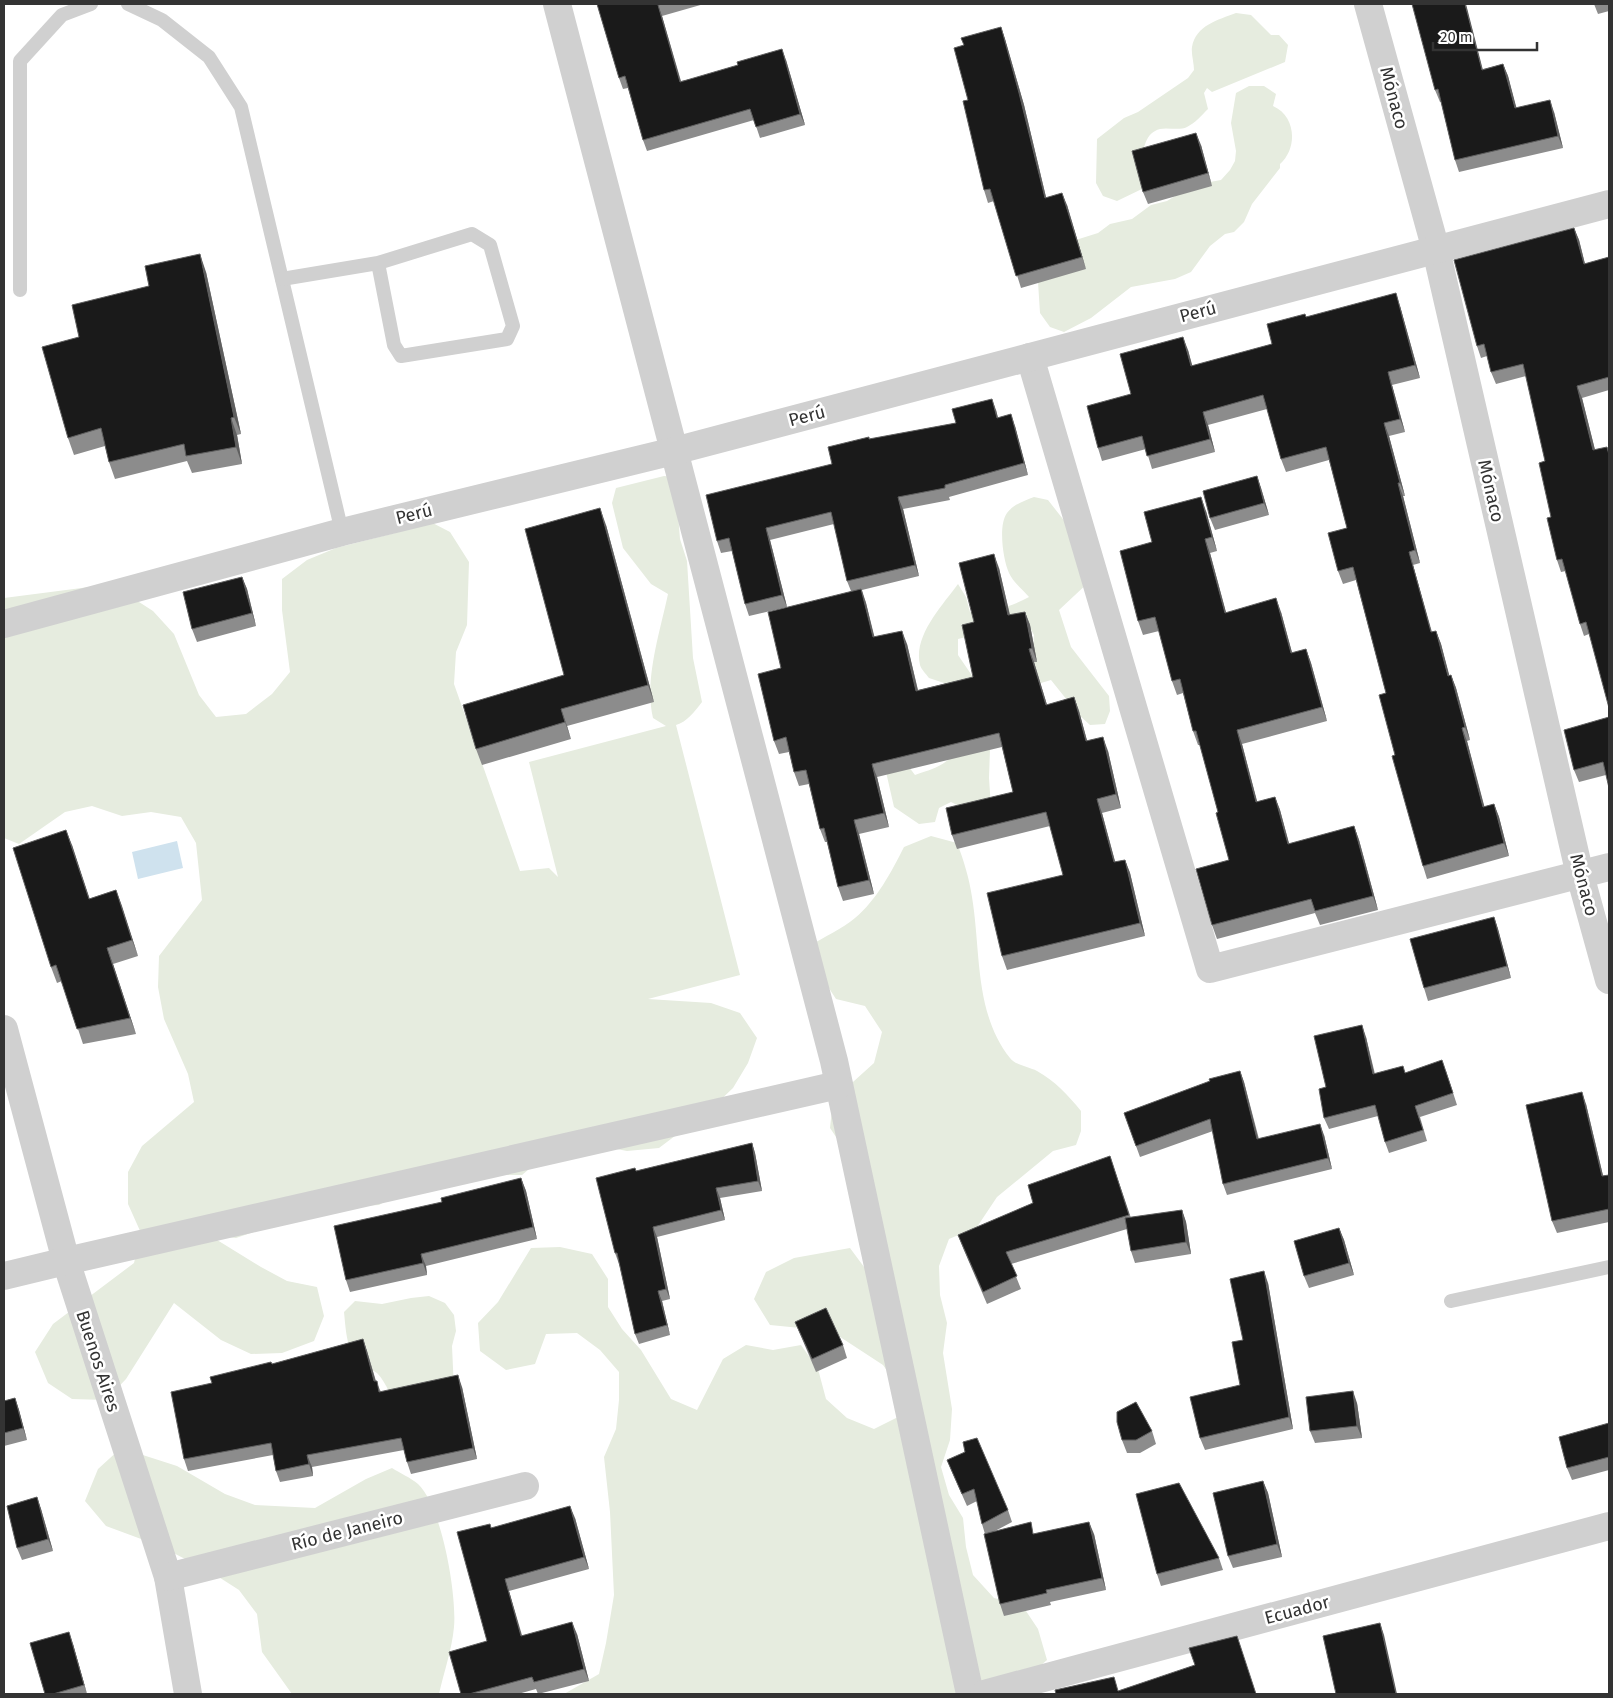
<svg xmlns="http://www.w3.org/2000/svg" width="1613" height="1698" viewBox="0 0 1613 1698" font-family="'Fira Sans',sans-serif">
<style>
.green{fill:#e6ecdf}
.water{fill:#cfe2ee}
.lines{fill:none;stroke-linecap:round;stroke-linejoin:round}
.service{stroke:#d0d0d0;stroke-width:14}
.minor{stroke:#d0d0d0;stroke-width:28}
.wall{fill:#8c8c8c}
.shaded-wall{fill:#5f5f5f}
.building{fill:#1a1a1a;stroke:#5f5f5f}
.labels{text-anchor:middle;stroke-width:5;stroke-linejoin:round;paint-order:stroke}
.street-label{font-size:18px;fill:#333;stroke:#fff}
</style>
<rect width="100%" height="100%" fill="#fff"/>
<g class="green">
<path d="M 1236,13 L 1251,15 L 1271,35 L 1279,35 L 1288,45 L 1285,62 L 1212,92 L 1207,88 L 1204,93 L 1208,109 C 1201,116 1195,123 1187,127 C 1179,131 1168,127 1160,129 C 1137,135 1143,171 1144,188 L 1117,201 L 1103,196 L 1096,183 L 1097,139 L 1124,118 L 1138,112 L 1188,78 L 1194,70 C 1194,63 1191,54 1192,47 C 1196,25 1218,20 1236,13 Z"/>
<path d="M 1249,86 L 1264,86 L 1276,94 L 1273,106 C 1296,116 1298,148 1280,164 L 1280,168 L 1252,204 L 1244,222 L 1234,232 L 1225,234 L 1210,246 L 1191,272 L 1175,279 L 1131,287 L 1091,318 L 1064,332 L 1050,327 L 1040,313 L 1038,282 L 1063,244 L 1098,233 L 1110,224 L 1132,219 L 1151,205 L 1167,201 L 1193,185 L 1221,180 L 1230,170 L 1235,161 L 1236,151 L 1231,123 L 1236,93 Z"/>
<path d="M 664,476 L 675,477 L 680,539 L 687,561 L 693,658 L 702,702 C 695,711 687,722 676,725 L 740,975 L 648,999 L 711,1003 L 740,1013 L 757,1038 L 748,1063 L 733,1088 L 712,1108 L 659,1148 L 627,1151 L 565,1139 L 522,1175 L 430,1175 L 379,1205 L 290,1211 L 266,1228 L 236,1238 L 209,1235 L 261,1267 L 287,1281 L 317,1287 L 324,1316 L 314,1341 L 282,1353 L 251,1354 L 221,1340 L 174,1303 L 126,1379 L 106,1400 L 72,1399 L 48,1383 L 35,1352 L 53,1324 L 134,1263 L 141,1233 L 128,1204 L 128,1172 L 142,1146 L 194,1102 L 188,1074 L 164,1019 L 158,987 L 159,956 L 202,900 L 196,843 L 181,817 L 151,812 L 122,816 L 92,806 L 65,812 L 19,844 L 4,838 L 4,598 L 97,586 L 125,593 L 153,611 L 174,634 L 199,695 L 216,717 L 246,714 L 272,694 L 290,672 L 282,610 L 282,579 L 307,560 L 336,548 L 395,533 L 423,518 L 450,532 L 469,562 L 467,625 L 456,652 L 454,684 L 520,871 L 549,868 L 558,877 L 529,762 L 666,726 L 653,718 C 644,680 660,632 668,594 L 651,584 L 623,548 L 612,503 L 616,488 Z"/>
<path d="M 1034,497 L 1048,500 L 1077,537 L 1090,581 L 1059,610 L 1071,647 L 1109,696 L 1110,711 L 1105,724 L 1090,725 L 1079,715 L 1051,680 L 1021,689 L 1033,651 L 1034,635 L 1027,622 L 958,639 L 958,655 L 975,680 L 990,749 L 989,778 L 991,808 L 979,816 L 951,802 L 939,808 L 935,822 L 919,824 L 894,807 L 884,763 L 897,751 L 915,775 C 938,767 949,765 962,742 L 944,683 L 929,678 C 926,674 921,669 920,665 C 913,636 942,606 958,584 L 966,597 L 970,612 C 991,612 1011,607 1029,597 C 1022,589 1013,582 1009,573 C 1003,560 998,525 1007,513 C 1014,504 1024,501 1034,497 Z"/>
<path d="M 931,836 L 957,843 C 964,861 969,878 972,897 C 981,951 974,1013 1010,1058 C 1015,1065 1029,1067 1037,1071 C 1055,1081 1068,1095 1081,1111 L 1081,1131 L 1076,1145 L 1053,1151 L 997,1197 L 977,1227 L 949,1239 L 939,1266 L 940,1295 L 947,1323 L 943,1353 L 952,1409 L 950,1440 L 941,1467 L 949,1495 L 963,1518 L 966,1547 L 973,1575 L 994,1598 L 1022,1605 L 1038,1629 L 1047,1660 L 1024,1680 L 982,1694 L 564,1694 L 599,1674 L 606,1643 L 614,1595 L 610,1512 L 604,1457 L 616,1429 L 619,1400 L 619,1372 L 600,1350 L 577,1333 L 546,1334 L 535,1364 L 506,1370 L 480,1351 L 478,1323 L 498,1302 L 531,1248 L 560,1247 L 592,1254 L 608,1279 L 608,1307 L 622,1329 L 641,1350 L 671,1399 L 697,1410 L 723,1359 L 746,1345 L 773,1350 L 801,1345 L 818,1369 L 826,1399 L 847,1418 L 874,1429 L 898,1417 L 900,1389 L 883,1365 L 831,1331 L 770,1325 L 754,1299 L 766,1272 L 794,1258 L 850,1248 L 867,1271 L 861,1174 L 830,1128 L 833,1100 L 874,1063 L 882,1032 L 865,1006 L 836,999 L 819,973 L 809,946 C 824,937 842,929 855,918 C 876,901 892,871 904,847 Z"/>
<path d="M 429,1296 L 445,1303 L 454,1315 L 456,1331 L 452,1346 L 454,1390 L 398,1412 C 392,1400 387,1383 377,1373 C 373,1370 367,1369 363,1366 C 346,1354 346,1330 344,1312 L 355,1301 L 382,1304 L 411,1298 Z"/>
<path d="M 121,1448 L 177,1466 L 225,1494 L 255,1505 L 315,1508 L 366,1479 L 392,1468 C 400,1473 411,1478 418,1484 C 442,1506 457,1596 454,1627 C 452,1649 444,1672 439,1694 L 292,1694 L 262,1652 L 257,1614 L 239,1590 L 214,1574 L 160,1546 L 106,1526 L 85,1501 L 98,1469 Z"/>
</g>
<path class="water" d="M 177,841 L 183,868 L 138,879 L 132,852 Z"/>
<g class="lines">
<g class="service">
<path d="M 128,4 L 162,20 L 209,57 L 241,107 L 342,532"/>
<path d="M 282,279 L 378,263 L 472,234 L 490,245 L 513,326 L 507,339 L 401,356 L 394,345 L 378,263"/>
<path d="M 20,290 L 20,61 L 62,15 L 91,4"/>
<path d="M 1451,1301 L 1609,1267"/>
</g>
<g class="minor">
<path d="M 557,4 L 834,1061 L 970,1694"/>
<path d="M 1368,4 L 1436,250 L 1580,875 L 1609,980"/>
<path d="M 1030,357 L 1210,969 L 1609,867"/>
<path d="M 4,624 L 342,532 L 674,451 L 1609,204"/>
<path d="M 4,1029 L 66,1261 L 168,1577 L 188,1694"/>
<path d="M 4,1276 L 66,1261 L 838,1085"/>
<path d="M 168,1577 L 525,1486"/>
<path d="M 984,1694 L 1609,1526"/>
</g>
</g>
<g class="wall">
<path d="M 597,4 L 704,4 L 662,16 L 681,81 L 786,60 L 805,125 L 760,138 L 754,120 L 647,151 L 643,140 L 628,88 L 623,89 L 619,78 Z"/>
<path d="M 1594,4 L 1609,4 L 1609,11 L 1598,14 Z"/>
<path d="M 1001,27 L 1005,39 L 1024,105 L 1046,197 L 1067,205 L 1086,269 L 1021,288 L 994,201 L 988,203 L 984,190 L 964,45 Z"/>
<path d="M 1503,64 L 1508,76 L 1516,108 L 1554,112 L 1563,148 L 1459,172 L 1455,160 L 1441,102 L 1440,102 L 1435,90 L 1483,69 Z"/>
<path d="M 1201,145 L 1212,186 L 1148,204 L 1143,192 Z"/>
<path d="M 1574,228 L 1579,240 L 1585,264 L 1609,257 L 1609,390 L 1582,398 L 1595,450 L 1589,634 L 1584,636 L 1580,624 L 1566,571 L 1561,572 L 1557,560 L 1545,461 L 1526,376 L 1496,384 L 1491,372 L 1487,356 L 1481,358 L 1477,346 Z"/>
<path d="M 206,272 L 241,434 L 237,435 L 242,464 L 192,473 L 187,461 L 115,479 L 109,462 L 105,446 L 74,455 L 68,438 L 79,337 L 149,286 Z"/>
<path d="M 1400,306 L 1420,378 L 1392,385 L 1405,432 L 1389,436 L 1405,496 L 1403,496 L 1420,563 L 1413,565 L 1432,632 L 1436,631 L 1441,644 L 1449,676 L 1451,675 L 1456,688 L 1470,740 L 1467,741 L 1484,807 L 1494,804 L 1499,817 L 1509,856 L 1427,879 L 1423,866 L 1395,755 L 1386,693 L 1356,580 L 1343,584 L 1338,571 L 1347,528 L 1329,460 L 1286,472 L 1281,459 L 1267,409 L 1208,425 L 1215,452 L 1152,469 L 1146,449 L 1102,461 L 1098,448 L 1131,394 L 1188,350 L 1192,366 L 1272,344 L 1306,317 Z"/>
<path d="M 996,410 L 998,418 L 1015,426 L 1028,475 L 949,497 L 950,500 L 903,509 L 919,576 L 862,590 L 866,603 L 874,637 L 907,644 L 918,690 L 973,677 L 974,622 L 999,568 L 1010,615 L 1025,612 L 1030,625 L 1037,662 L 1034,662 L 1047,705 L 1074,697 L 1079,711 L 1087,741 L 1108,751 L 1121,808 L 1102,813 L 1115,862 L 1125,860 L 1130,873 L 1145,936 L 1007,970 L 1002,956 L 1063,875 L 1050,826 L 957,849 L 952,835 L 1013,792 L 1002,747 L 877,777 L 889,827 L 859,834 L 874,894 L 843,901 L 838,887 L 827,842 L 825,842 L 820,829 L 809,784 L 799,786 L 794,772 L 789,752 L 779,754 L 774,741 L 781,668 L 851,591 L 847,581 L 834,524 L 770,540 L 787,607 L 749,616 L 745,604 L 732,551 L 721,553 L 717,541 L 870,439 L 956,423 Z"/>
<path d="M 1257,476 L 1261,488 L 1269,515 L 1215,530 L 1210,518 Z"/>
<path d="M 1206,511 L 1217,551 L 1210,553 L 1226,613 L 1281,612 L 1292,653 L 1306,649 L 1311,663 L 1327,721 L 1242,744 L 1257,802 L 1275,797 L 1280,810 L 1289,844 L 1354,826 L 1359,840 L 1378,910 L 1320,925 L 1315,913 L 1217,939 L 1212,925 L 1229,860 L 1218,812 L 1200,745 L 1198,745 L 1193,731 L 1183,693 L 1177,695 L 1172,681 L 1159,631 L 1143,635 L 1138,621 L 1152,542 Z"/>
<path d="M 606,525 L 654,702 L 567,726 L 571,739 L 482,765 L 476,749 L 564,675 Z"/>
<path d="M 242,577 L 247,589 L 256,626 L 197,642 L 192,629 Z"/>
<path d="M 1609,717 L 1606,775 L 1579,782 L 1574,770 Z"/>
<path d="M 72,845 L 89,899 L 116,890 L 138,956 L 113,964 L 136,1034 L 83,1044 L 62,981 L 57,983 L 51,967 Z"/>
<path d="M 1494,917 L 1498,929 L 1511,978 L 1428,1001 L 1424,988 Z"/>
<path d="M 1366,1037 L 1375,1074 L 1446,1071 L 1457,1105 L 1420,1117 L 1427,1141 L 1389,1153 L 1385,1142 L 1378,1116 L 1329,1129 L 1324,1118 L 1326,1087 Z"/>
<path d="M 1240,1071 L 1244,1082 L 1259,1139 L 1324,1135 L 1332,1169 L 1227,1195 L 1223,1184 L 1213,1131 L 1140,1157 L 1124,1113 Z"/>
<path d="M 1586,1104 L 1603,1176 L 1609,1175 L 1609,1222 L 1557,1233 L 1552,1221 Z"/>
<path d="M 752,1143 L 755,1153 L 762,1191 L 720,1198 L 725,1220 L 657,1237 L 670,1299 L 662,1301 L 670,1335 L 639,1344 L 635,1334 L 619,1263 L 619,1264 L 615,1253 L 636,1171 Z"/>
<path d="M 1110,1156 L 1131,1218 L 1182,1210 L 1186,1222 L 1191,1254 L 1135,1263 L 1131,1251 L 1127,1229 L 1011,1264 L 1021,1289 L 987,1304 L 963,1248 L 958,1235 L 1033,1203 Z"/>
<path d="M 521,1178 L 526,1191 L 537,1239 L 426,1266 L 427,1275 L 350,1292 L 346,1280 L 442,1202 Z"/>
<path d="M 1339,1228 L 1344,1240 L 1354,1275 L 1309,1288 L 1304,1276 Z"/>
<path d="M 1268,1283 L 1293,1429 L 1205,1450 L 1200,1438 L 1240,1385 L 1243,1340 Z"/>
<path d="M 795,1322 L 843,1345 L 847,1358 L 816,1372 L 800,1334 Z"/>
<path d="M 363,1339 L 367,1351 L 376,1381 L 381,1392 L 462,1387 L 477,1459 L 411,1474 L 407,1462 L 404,1450 L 312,1467 L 313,1476 L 280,1482 L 276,1471 L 273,1455 L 188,1471 L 184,1459 L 212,1383 L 272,1364 Z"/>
<path d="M 15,1398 L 19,1410 L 27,1440 L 4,1446 L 4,1401 Z"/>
<path d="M 1357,1403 L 1362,1438 L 1315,1443 L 1310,1431 Z"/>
<path d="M 1609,1423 L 1609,1470 L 1572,1480 L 1567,1468 Z"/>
<path d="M 1152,1431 L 1156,1444 L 1140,1453 L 1127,1453 L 1122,1440 Z"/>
<path d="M 947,1460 L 1008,1510 L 1012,1522 L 995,1531 L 1035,1534 L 1094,1534 L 1106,1590 L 1050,1602 L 1051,1605 L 1004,1616 L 1000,1604 L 985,1534 L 982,1524 L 977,1501 L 967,1506 L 952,1472 Z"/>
<path d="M 1263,1481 L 1268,1493 L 1282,1557 L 1233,1568 L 1228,1556 Z"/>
<path d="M 37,1497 L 41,1509 L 53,1551 L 22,1560 L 17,1548 Z"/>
<path d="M 575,1518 L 589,1569 L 509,1591 L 522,1635 L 577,1634 L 589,1681 L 538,1694 L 536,1689 L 518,1694 L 461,1694 L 487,1641 L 491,1528 Z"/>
<path d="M 1219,1558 L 1223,1570 L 1161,1586 L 1157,1574 Z"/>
<path d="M 73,1644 L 87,1694 L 45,1694 Z"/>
</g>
<g class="shaded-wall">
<path d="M 1465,4 L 1466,4 L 1486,82 L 1482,70 Z"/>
<path d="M 658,5 L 662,16 L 684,93 L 680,82 Z"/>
<path d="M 1001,27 L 1005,39 L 1024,105 L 1049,210 L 1045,198 Z"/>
<path d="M 782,49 L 786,60 L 805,125 L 800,114 Z"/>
<path d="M 1503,64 L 1508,76 L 1520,121 L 1515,108 Z"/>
<path d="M 1550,100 L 1554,112 L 1563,148 L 1558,136 Z"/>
<path d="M 1196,133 L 1201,145 L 1212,186 L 1208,173 Z"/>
<path d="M 1062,193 L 1067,205 L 1086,269 L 1082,257 Z"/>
<path d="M 1574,228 L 1579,240 L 1588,276 L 1584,264 Z"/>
<path d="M 200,254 L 206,272 L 241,434 L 234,417 Z"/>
<path d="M 1396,293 L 1400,306 L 1420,378 L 1415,365 Z"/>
<path d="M 1183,337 L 1188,350 L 1196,379 L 1191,366 Z"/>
<path d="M 1388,372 L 1392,385 L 1405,432 L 1400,419 Z"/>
<path d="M 1577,386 L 1582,398 L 1598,462 L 1593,450 Z"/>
<path d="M 992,399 L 996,410 L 1001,430 L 997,418 Z"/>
<path d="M 1203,412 L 1208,425 L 1215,452 L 1210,439 Z"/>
<path d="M 1011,414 L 1015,426 L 1028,475 L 1024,463 Z"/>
<path d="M 231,418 L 237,435 L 242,464 L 236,447 Z"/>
<path d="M 1384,423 L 1389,436 L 1405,496 L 1400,483 Z"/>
<path d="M 1257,476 L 1261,488 L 1269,515 L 1264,503 Z"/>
<path d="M 1398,483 L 1403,496 L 1420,563 L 1415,550 Z"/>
<path d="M 898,497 L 903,509 L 919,576 L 915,565 Z"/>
<path d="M 1201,497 L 1206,511 L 1217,551 L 1212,537 Z"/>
<path d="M 600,508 L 606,525 L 654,702 L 648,685 Z"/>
<path d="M 766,528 L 770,540 L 787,607 L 782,595 Z"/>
<path d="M 1205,539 L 1210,553 L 1230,627 L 1225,613 Z"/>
<path d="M 1409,552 L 1413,565 L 1435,645 L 1431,632 Z"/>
<path d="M 994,554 L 999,568 L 1013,629 L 1008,615 Z"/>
<path d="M 242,577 L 247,589 L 256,626 L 252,613 Z"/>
<path d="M 861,589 L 866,603 L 878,651 L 873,637 Z"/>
<path d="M 1276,598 L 1281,612 L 1296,667 L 1291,653 Z"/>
<path d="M 1025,612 L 1030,625 L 1037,662 L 1032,648 Z"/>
<path d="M 902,631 L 907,644 L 921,704 L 916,691 Z"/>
<path d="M 1436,631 L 1441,644 L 1453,689 L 1448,676 Z"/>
<path d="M 1029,649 L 1034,662 L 1051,718 L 1046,705 Z"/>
<path d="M 1306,649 L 1311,663 L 1327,721 L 1322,707 Z"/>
<path d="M 1451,675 L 1456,688 L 1470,740 L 1465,727 Z"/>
<path d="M 1074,697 L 1079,711 L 1091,755 L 1086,741 Z"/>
<path d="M 561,709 L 567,726 L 571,739 L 565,722 Z"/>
<path d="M 1462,728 L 1467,741 L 1488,820 L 1483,807 Z"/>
<path d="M 1237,730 L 1242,744 L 1261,816 L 1256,802 Z"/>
<path d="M 1103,737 L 1108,751 L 1121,808 L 1116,794 Z"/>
<path d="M 872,764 L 877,777 L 889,827 L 884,813 Z"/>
<path d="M 1275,797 L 1280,810 L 1293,858 L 1288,844 Z"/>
<path d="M 1097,799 L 1102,813 L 1119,876 L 1114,862 Z"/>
<path d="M 1494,804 L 1499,817 L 1509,856 L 1504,843 Z"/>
<path d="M 854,820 L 859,834 L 874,894 L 869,880 Z"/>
<path d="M 1354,826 L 1359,840 L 1378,910 L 1373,896 Z"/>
<path d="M 66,830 L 72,845 L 95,915 L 89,899 Z"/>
<path d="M 1125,860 L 1130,873 L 1145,936 L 1140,923 Z"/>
<path d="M 116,890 L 122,906 L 138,956 L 132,940 Z"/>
<path d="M 1494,917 L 1498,929 L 1511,978 L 1507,966 Z"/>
<path d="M 107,948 L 113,964 L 136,1034 L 130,1018 Z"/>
<path d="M 1362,1025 L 1366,1037 L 1377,1086 L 1373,1074 Z"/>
<path d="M 1240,1071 L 1244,1082 L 1261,1150 L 1257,1139 Z"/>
<path d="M 1582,1092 L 1586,1104 L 1606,1188 L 1602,1176 Z"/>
<path d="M 1320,1124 L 1324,1135 L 1332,1169 L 1328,1158 Z"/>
<path d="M 752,1143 L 755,1153 L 762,1191 L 758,1181 Z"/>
<path d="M 521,1178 L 526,1191 L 537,1239 L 533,1227 Z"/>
<path d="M 716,1188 L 720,1198 L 725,1220 L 721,1210 Z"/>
<path d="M 1182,1210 L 1186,1222 L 1191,1254 L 1186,1242 Z"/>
<path d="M 653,1227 L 657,1237 L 670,1299 L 666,1289 Z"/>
<path d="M 1339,1228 L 1344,1240 L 1354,1275 L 1349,1263 Z"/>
<path d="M 421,1254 L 426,1266 L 427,1275 L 423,1263 Z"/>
<path d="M 1264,1271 L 1268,1283 L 1293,1429 L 1289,1417 Z"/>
<path d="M 658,1291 L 662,1301 L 670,1335 L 667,1325 Z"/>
<path d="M 363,1339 L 367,1351 L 379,1393 L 374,1381 Z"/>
<path d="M 458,1375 L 462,1387 L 477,1459 L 473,1448 Z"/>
<path d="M 1353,1391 L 1357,1403 L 1362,1438 L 1357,1426 Z"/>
<path d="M 15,1398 L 19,1410 L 27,1440 L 23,1428 Z"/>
<path d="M 307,1455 L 312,1467 L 313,1476 L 309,1464 Z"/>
<path d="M 1263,1481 L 1268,1493 L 1282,1557 L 1277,1544 Z"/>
<path d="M 37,1497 L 41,1509 L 53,1551 L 48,1539 Z"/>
<path d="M 570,1506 L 575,1518 L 589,1569 L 584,1557 Z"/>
<path d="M 1089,1522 L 1094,1534 L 1106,1590 L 1102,1578 Z"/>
<path d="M 505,1579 L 509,1591 L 525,1648 L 521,1636 Z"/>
<path d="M 572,1622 L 577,1634 L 589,1681 L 584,1669 Z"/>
<path d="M 1380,1623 L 1384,1635 L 1397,1694 L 1396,1694 Z"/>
<path d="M 69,1632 L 73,1644 L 87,1694 L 84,1685 Z"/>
</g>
<g class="building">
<path d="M 597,4 L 663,4 L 658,5 L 680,82 L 738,65 L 737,62 L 782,49 L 800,114 L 756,127 L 750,109 L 643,140 L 625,76 L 619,78 Z"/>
<path d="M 1412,4 L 1465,4 L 1482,70 L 1503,64 L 1515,108 L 1550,100 L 1558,136 L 1455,160 L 1438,89 L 1435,90 Z"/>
<path d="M 1001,27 L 1019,93 L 1045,198 L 1062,193 L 1082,257 L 1016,276 L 990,189 L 984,190 L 963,101 L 968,100 L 954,48 L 964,45 L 961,38 Z"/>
<path d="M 1196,133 L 1208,173 L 1143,192 L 1132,151 Z"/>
<path d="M 1574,228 L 1584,264 L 1609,257 L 1609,377 L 1577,386 L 1593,450 L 1607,447 L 1609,455 L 1609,708 L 1586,622 L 1580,624 L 1562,559 L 1557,560 L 1547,518 L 1551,517 L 1539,463 L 1545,461 L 1523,364 L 1491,372 L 1484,344 L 1477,346 L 1454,260 Z"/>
<path d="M 200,254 L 234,417 L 231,418 L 236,447 L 186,456 L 184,444 L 109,462 L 101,428 L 68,438 L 42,347 L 79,337 L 72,305 L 149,286 L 145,266 Z"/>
<path d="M 1396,293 L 1415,365 L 1388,372 L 1400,419 L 1384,423 L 1400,483 L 1398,483 L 1415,550 L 1409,552 L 1431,632 L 1436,631 L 1448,676 L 1451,675 L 1465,727 L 1462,728 L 1483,807 L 1494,804 L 1504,843 L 1423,866 L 1392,756 L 1395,755 L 1379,695 L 1386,693 L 1353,567 L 1338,571 L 1328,533 L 1347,528 L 1326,447 L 1281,459 L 1263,395 L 1203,412 L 1210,439 L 1147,456 L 1142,436 L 1098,448 L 1087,406 L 1131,394 L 1120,354 L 1183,337 L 1191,366 L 1272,344 L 1267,324 L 1305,314 L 1306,317 Z"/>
<path d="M 992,399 L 997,418 L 1011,414 L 1024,463 L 945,485 L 945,488 L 898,497 L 915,565 L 847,581 L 831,512 L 766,528 L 782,595 L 745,604 L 729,538 L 717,541 L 706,495 L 832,464 L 828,447 L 869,437 L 869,439 L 956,423 L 952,409 Z"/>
<path d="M 1257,476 L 1264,503 L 1210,518 L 1203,491 Z"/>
<path d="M 1201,497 L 1212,537 L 1205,539 L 1225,613 L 1276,598 L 1291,653 L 1306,649 L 1322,707 L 1237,730 L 1256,802 L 1275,797 L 1288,844 L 1354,826 L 1373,896 L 1315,911 L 1311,899 L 1212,925 L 1196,869 L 1229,860 L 1216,813 L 1218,812 L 1196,731 L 1193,731 L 1180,679 L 1172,681 L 1155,617 L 1138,621 L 1120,551 L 1152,542 L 1144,512 Z"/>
<path d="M 600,508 L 648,685 L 561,709 L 565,722 L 476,749 L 463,705 L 564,675 L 525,529 Z"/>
<path d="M 994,554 L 1008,615 L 1025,612 L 1032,648 L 1029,649 L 1046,705 L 1074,697 L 1086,741 L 1103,737 L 1116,794 L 1097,799 L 1114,862 L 1125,860 L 1140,923 L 1002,956 L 987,893 L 1063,875 L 1046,812 L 952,835 L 946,808 L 1013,792 L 999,733 L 872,764 L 884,813 L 854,820 L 869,880 L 838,887 L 824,828 L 820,829 L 806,770 L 794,772 L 786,737 L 774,741 L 758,674 L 781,668 L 768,612 L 861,589 L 873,637 L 902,631 L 916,691 L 973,677 L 962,625 L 974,622 L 959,563 Z"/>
<path d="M 242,577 L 252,613 L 192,629 L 183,592 Z"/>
<path d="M 1609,717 L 1609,788 L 1603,762 L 1574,770 L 1564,730 Z"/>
<path d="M 66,830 L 89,899 L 116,890 L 132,940 L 107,948 L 130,1018 L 77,1029 L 56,965 L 51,967 L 13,848 Z"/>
<path d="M 1494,917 L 1507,966 L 1424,988 L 1410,939 Z"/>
<path d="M 1362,1025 L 1373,1074 L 1403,1066 L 1405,1073 L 1442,1060 L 1453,1093 L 1415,1106 L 1423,1130 L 1385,1142 L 1375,1105 L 1324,1118 L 1319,1089 L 1326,1087 L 1314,1036 Z"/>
<path d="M 1240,1071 L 1257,1139 L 1320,1124 L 1328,1158 L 1223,1184 L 1210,1119 L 1136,1146 L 1124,1113 L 1210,1081 L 1209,1079 Z"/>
<path d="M 1582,1092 L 1602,1176 L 1609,1175 L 1609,1209 L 1552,1221 L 1526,1105 Z"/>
<path d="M 752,1143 L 758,1181 L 716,1188 L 721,1210 L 653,1227 L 666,1289 L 658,1291 L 667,1325 L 635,1334 L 617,1253 L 615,1253 L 596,1178 L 635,1168 L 636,1171 Z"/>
<path d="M 1110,1156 L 1129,1215 L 1006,1252 L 1017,1276 L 983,1292 L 958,1235 L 1033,1203 L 1028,1185 Z"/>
<path d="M 521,1178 L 533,1227 L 421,1254 L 423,1263 L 346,1280 L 334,1226 L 442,1202 L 441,1198 Z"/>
<path d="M 1182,1210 L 1186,1242 L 1131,1251 L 1125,1218 Z"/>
<path d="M 1339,1228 L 1349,1263 L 1304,1276 L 1294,1241 Z"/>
<path d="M 1264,1271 L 1289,1417 L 1200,1438 L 1190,1397 L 1240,1385 L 1232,1342 L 1243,1340 L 1230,1279 Z"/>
<path d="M 826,1308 L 843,1345 L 812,1359 L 795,1322 Z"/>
<path d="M 363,1339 L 374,1381 L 377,1381 L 379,1392 L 458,1375 L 473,1448 L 407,1462 L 401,1438 L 307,1455 L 309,1464 L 276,1471 L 271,1443 L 184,1459 L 171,1392 L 212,1383 L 210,1377 L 271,1362 L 272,1364 Z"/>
<path d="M 1353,1391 L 1357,1426 L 1310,1431 L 1306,1397 Z"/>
<path d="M 15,1398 L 23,1428 L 4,1433 L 4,1401 Z"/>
<path d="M 1136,1402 L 1152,1431 L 1136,1440 L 1122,1440 L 1117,1422 L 1117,1412 Z"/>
<path d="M 1609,1423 L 1609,1457 L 1567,1468 L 1559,1437 Z"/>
<path d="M 977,1438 L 1008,1510 L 982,1524 L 974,1489 L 962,1494 L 947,1460 L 965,1452 L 963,1442 Z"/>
<path d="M 1263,1481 L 1277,1544 L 1228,1556 L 1213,1493 Z"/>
<path d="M 1179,1483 L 1219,1558 L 1157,1574 L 1136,1494 Z"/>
<path d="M 37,1497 L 48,1539 L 17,1548 L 7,1506 Z"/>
<path d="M 570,1506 L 584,1557 L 505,1579 L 521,1636 L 572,1622 L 584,1669 L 534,1682 L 532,1677 L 469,1694 L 461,1694 L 449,1652 L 487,1641 L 457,1532 L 490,1524 L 491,1528 Z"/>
<path d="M 1031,1522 L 1033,1534 L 1089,1522 L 1102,1578 L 1046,1590 L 1047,1593 L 1000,1604 L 984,1534 Z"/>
<path d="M 1380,1623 L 1396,1694 L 1336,1694 L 1323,1636 Z"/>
<path d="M 69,1632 L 84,1685 L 53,1694 L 45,1694 L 30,1643 Z"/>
<path d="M 1237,1636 L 1256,1694 L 1056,1694 L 1055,1690 L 1114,1677 L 1118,1691 L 1195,1665 L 1189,1648 Z"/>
</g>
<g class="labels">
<g class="street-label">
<text transform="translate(1394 98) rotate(75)" y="6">Mónaco</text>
<text transform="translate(1198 312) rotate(-15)" y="6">Perú</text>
<text transform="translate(807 416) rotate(-15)" y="6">Perú</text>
<text transform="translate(1491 491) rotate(77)" y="6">Mónaco</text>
<text transform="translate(414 514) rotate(-14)" y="6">Perú</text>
<text transform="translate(1584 885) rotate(75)" y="6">Mónaco</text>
<text transform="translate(98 1361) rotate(72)" y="6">Buenos Aires</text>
<text transform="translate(347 1531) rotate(-14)" y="6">Río de Janeiro</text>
<text transform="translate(1297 1610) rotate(-15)" y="6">Ecuador</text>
</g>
</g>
<rect width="1613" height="1698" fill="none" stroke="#333333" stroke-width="10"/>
<path d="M1433 42v8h104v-8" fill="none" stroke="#333333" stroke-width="2.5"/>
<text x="1440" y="42" font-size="15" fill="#333333" stroke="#ffffff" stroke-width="4" paint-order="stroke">20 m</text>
</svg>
